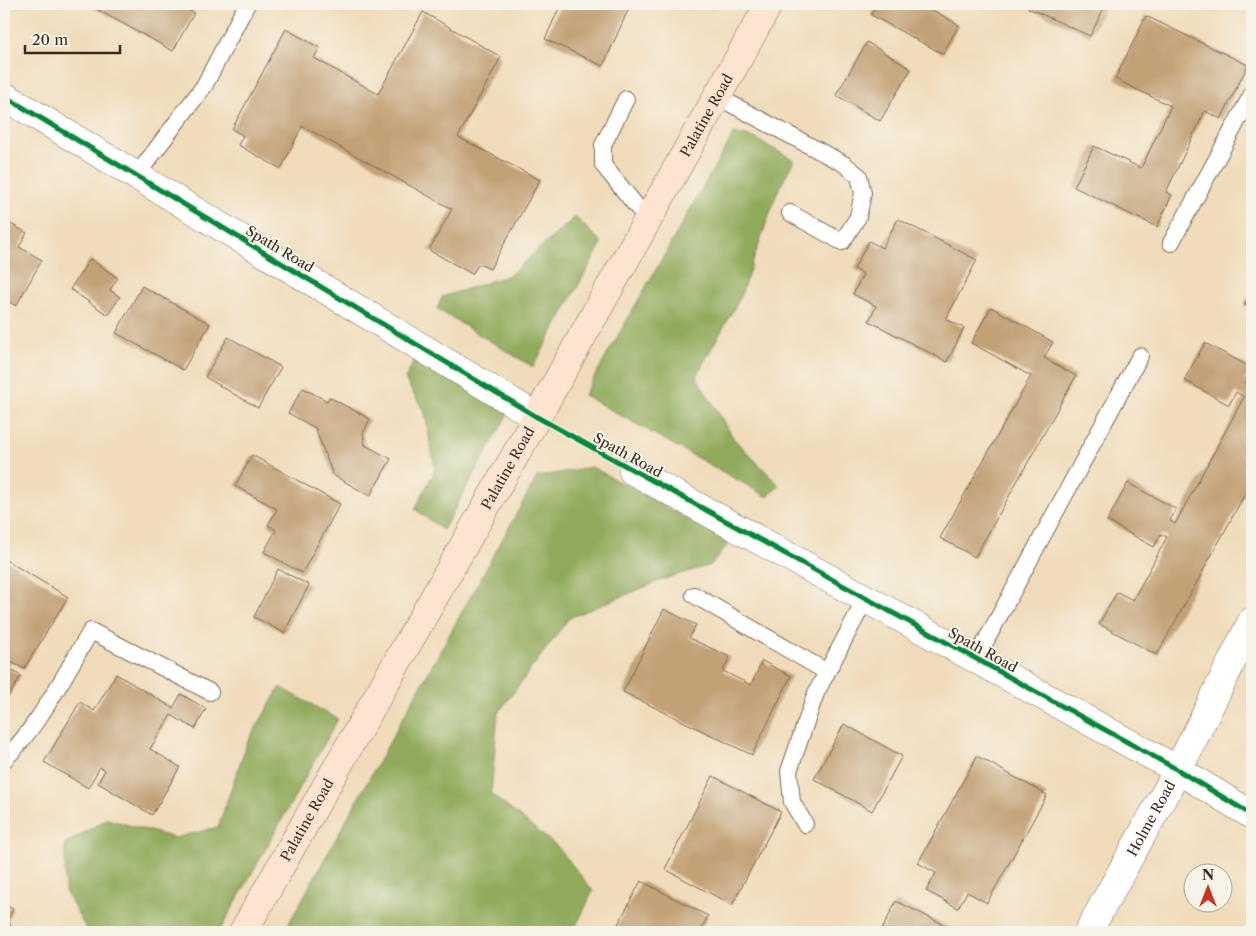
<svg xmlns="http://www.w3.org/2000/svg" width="1256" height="936" viewBox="0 0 1256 936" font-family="'Libre Caslon Text',serif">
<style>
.forest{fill:#90aa5c;stroke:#666a3d}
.building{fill:#c2a177}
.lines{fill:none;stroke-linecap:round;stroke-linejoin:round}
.lane-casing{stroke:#7a6855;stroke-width:18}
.street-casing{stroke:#7a6855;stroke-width:29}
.secondary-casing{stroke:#7a6855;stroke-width:29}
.lane{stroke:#fff;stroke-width:16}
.street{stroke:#fff;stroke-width:28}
.secondary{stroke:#fde4d1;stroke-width:28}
.cycleway-casing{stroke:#f7f3e8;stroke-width:8}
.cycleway{stroke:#00873e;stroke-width:5}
.labels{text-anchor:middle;stroke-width:4;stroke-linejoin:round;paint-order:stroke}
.street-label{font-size:14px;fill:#3b2a1e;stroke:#f7f3e8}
</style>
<rect width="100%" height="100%" fill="#f7f3e8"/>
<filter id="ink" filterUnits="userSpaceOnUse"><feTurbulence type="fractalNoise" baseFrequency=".02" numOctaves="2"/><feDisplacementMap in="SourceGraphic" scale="10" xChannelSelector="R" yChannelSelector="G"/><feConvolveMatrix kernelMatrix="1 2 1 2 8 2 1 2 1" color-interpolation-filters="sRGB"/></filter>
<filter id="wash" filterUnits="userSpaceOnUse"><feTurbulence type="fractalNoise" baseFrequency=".0096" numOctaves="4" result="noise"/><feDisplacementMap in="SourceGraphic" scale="20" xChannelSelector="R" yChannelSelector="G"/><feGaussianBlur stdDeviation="1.12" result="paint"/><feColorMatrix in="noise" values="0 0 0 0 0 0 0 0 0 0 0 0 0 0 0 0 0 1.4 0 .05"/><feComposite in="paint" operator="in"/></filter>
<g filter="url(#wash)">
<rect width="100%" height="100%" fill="#f0dbba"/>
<g class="forest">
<path d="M 734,133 L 754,138 L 794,160 L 777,193 L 739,300 L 696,376 L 734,439 L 779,485 L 768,497 L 584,395 Z"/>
<path d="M 575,217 L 602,243 L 533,367 L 437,309 L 442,297 L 510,275 Z"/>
<path d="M 415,359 L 509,412 L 443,530 L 415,509 L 435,470 L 425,413 L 405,379 Z"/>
<path d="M 592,467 L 730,542 L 711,565 L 667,578 L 569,618 L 498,713 L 491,794 L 558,847 L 593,891 L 573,932 L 284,932 L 537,477 Z"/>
<path d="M 280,687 L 338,719 L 219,932 L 88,932 L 65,891 L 65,844 L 107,819 L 175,838 L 218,827 L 247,743 Z"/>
</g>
<g id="blocks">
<g class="building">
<path d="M 87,4 L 177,4 L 194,13 L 173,51 Z"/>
<path d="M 561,4 L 621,4 L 629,8 L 603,66 L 545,39 Z"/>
<path d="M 877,4 L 934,4 L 931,9 L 959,25 L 943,54 L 871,15 Z"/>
<path d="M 1030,4 L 1106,4 L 1090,36 L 1028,8 Z"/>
<path d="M 423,12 L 501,57 L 458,137 L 540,180 L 490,269 L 479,264 L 472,274 L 429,250 L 452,209 L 302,126 L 281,169 L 238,145 L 243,136 L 232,129 L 286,29 L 320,48 L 314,58 L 378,94 Z"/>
<path d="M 1146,16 L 1248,65 L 1221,119 L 1205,111 L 1166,192 L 1172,195 L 1157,227 L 1074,187 L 1094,146 L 1141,168 L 1171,106 L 1115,79 Z"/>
<path d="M 867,42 L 911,69 L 880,121 L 836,95 Z"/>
<path d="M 898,219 L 977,260 L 946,319 L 964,328 L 947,362 L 869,321 L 876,306 L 853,294 L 863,274 L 854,269 L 869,241 L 882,248 Z"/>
<path d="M 4,220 L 27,233 L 19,247 L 42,260 L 16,306 L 4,299 Z"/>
<path d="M 90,259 L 118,278 L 110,290 L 120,297 L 108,315 L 70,289 Z"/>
<path d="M 142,286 L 210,324 L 183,370 L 116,333 Z"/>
<path d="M 1252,290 L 1252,309 L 1244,305 Z"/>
<path d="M 991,307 L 1053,342 L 1044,358 L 1076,376 L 975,557 L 940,538 L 1031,376 L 971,343 Z"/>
<path d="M 228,337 L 281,367 L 258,408 L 205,377 Z"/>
<path d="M 1205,343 L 1252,368 L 1244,382 L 1252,386 L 1252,481 L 1157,655 L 1099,624 L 1117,592 L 1133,600 L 1167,537 L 1161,534 L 1154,547 L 1107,521 L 1128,483 L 1176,509 L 1170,521 L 1175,524 L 1244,397 L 1236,392 L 1229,405 L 1184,380 Z"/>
<path d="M 303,388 L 327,401 L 329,397 L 370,419 L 363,433 L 365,445 L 391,459 L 370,496 L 333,475 L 315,428 L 288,413 Z"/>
<path d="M 252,455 L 340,504 L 302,573 L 264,552 L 276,530 L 268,525 L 277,509 L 235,486 Z"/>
<path d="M 4,559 L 68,597 L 24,669 L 11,662 L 7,667 L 21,676 L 7,699 L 4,697 Z"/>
<path d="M 278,569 L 309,585 L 284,633 L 254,617 Z"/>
<path d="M 664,609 L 696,625 L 689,638 L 730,657 L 723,671 L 751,685 L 762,661 L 791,676 L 752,755 L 623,692 Z"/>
<path d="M 116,674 L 173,708 L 181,694 L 206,709 L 195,729 L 171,715 L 150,749 L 180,767 L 152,815 L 98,783 L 105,770 L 100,767 L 88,788 L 44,762 L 80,702 L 94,711 Z"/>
<path d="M 844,724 L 902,756 L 872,811 L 814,779 Z"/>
<path d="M 977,756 L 1047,795 L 987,903 L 967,892 L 958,908 L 926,891 L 936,873 L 918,863 Z"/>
<path d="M 713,776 L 781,812 L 732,905 L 665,869 Z"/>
<path d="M 641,881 L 708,916 L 700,932 L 614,932 Z"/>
<path d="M 896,901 L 953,929 L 951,932 L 881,932 Z"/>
<path d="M 4,904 L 13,909 L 8,919 L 12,932 L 4,932 Z"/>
</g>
</g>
</g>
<g filter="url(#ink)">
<use href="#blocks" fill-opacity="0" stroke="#7a6855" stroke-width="1"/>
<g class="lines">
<defs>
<g id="lane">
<path d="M 716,96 L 844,164 L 859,176 L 863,193 L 858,217 L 842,242 L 790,213"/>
<path d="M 626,99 L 603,145 L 603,165 L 647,219"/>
<path d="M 136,176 L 204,86 L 247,4"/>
<path d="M 1171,243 L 1252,94"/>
<path d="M 694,595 L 827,672"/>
<path d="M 976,659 L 1140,356"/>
<path d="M 4,760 C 40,725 65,673 91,631 L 210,692"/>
<path d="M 805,824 L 792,802 L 789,771 L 816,693 L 866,598"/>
</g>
<g id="street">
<path d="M 4,96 L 537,417"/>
<path d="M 633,471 L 1178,770 L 1252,815"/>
<path id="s1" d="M 1088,932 L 1178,770 L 1252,621"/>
</g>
<g id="secondary">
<path id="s2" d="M 243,932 L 537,417 L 769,4"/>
</g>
</defs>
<use href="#lane" class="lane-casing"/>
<use href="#street" class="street-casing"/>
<use href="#secondary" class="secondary-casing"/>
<use href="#lane" class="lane"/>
<use href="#street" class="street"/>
<use href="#secondary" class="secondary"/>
<defs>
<path id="cycleway" d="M 4,96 L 537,417 L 1178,770 L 1252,815"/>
</defs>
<use href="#cycleway" class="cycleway-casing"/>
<use href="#cycleway" class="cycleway"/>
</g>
</g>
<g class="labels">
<g class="street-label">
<text dy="5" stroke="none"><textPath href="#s2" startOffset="939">Palatine Road</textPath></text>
<text transform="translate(280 249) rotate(31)" y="5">Spath Road</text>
<text transform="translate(628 455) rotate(29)" y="5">Spath Road</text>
<text dy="5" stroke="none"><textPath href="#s2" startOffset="534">Palatine Road</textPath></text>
<text transform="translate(983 650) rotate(29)" y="5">Spath Road</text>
<text dy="5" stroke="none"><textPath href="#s1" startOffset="130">Holme Road</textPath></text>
<text dy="5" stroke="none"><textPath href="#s2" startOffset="129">Palatine Road</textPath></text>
</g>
</g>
<rect width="1256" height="936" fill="none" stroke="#f7f3e8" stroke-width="20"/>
<g transform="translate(1208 888)"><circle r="24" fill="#f7f3e8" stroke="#aca397"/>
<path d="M0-4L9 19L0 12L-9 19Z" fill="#c8321e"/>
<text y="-8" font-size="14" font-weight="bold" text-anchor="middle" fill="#3b2a1e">N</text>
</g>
<path d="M25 45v8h95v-8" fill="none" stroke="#3b2a1e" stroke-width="2.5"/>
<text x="32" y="45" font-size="15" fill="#3b2a1e" stroke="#f7f3e8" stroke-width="4" paint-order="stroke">20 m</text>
</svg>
